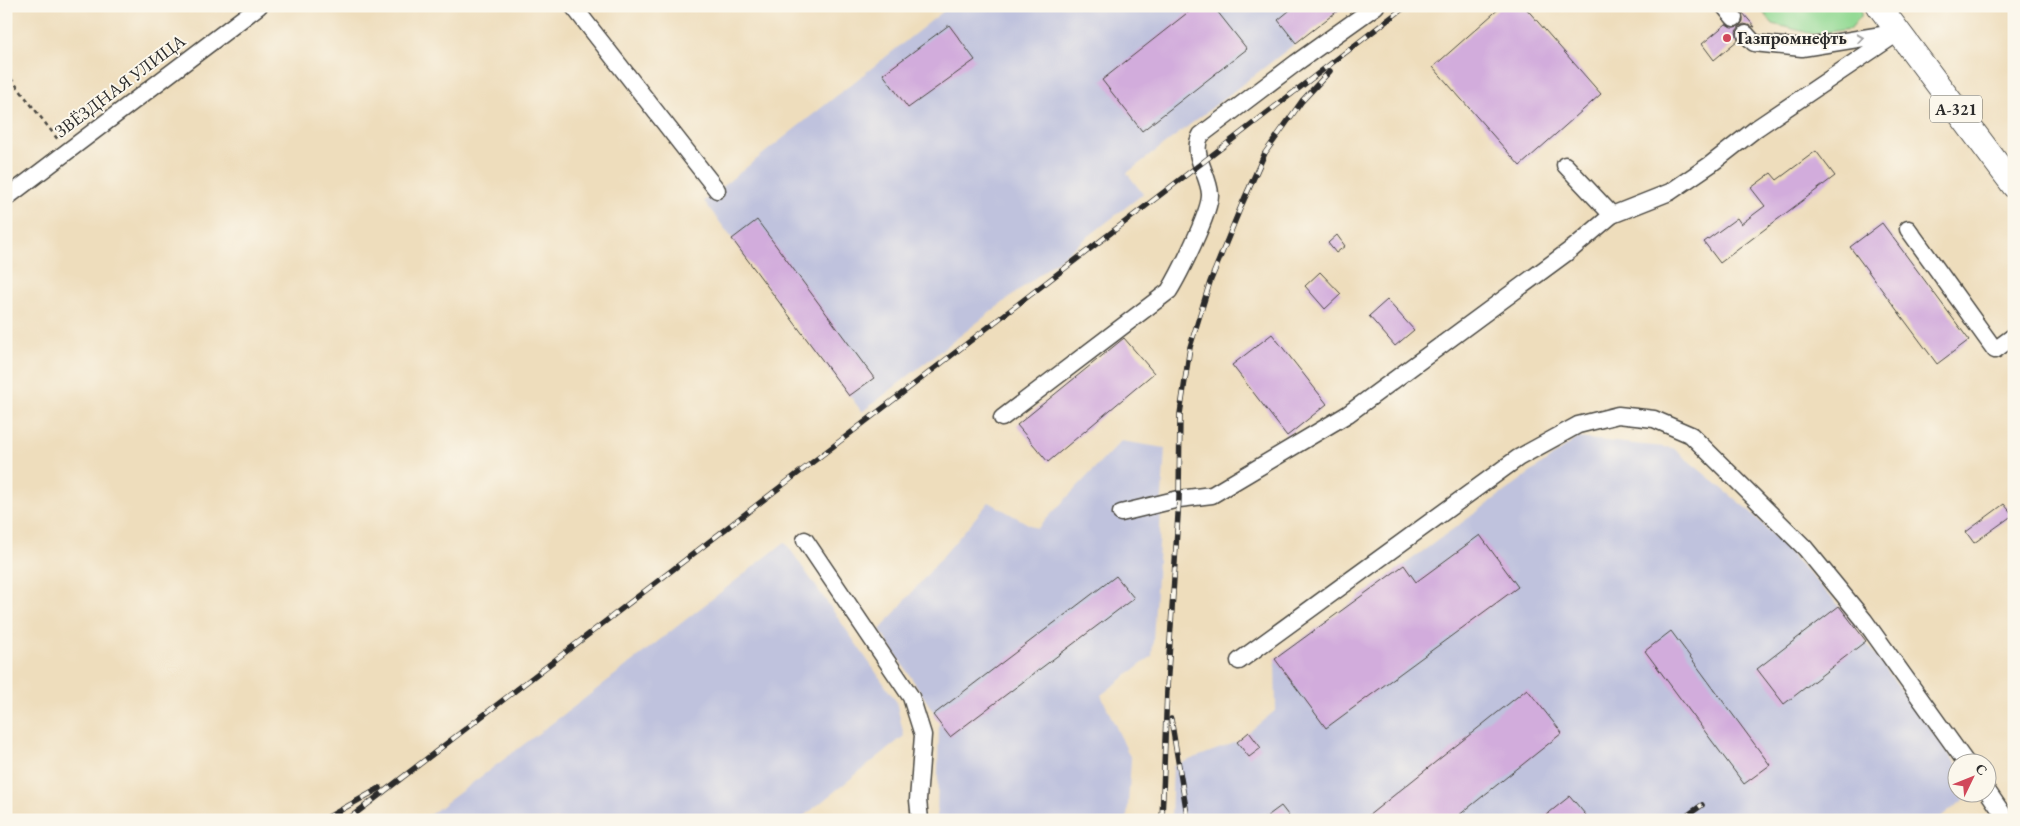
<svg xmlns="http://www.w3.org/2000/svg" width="2020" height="826" viewBox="0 0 2020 826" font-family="'EB Garamond',serif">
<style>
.industrial{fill:#bfc2dd}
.green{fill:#92d993;stroke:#5e825f}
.building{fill:#d2acdc}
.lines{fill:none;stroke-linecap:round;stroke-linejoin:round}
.minor-casing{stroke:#484641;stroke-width:19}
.highway-casing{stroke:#484641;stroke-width:26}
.path{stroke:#484641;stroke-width:2.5;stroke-dasharray:4 4;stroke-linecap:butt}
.minor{stroke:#fff;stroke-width:16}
.highway{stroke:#fff;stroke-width:24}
.rail-casing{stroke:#2b2b2b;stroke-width:5.5}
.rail{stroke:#fbf7ec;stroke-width:4;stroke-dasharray:11;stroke-linecap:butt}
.oneway{stroke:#a0a0a0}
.poi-dot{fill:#d1495b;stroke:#fbf7ec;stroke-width:2}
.labels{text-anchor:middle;stroke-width:4;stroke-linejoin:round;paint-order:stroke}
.shield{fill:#fbf7ec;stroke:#696865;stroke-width:1}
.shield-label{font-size:16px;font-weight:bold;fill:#2b2b2b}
.poi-label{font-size:18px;font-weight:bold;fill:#2b2b2b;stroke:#fbf7ec;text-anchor:start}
.street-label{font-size:18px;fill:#2b2b2b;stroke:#fbf7ec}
</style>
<rect width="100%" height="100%" fill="#fbf7ec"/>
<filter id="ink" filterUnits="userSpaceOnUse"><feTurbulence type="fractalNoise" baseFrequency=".02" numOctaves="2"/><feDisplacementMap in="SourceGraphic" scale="10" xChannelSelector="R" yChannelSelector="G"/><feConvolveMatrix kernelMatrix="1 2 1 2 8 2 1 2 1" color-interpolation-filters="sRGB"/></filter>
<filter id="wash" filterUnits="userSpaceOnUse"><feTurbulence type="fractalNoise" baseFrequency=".0096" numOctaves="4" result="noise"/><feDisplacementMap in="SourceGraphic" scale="20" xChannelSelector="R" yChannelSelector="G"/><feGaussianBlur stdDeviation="1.12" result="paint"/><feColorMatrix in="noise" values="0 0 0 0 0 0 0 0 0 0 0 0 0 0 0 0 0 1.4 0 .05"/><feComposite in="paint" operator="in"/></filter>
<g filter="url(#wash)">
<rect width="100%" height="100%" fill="#eeddbc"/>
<g class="industrial">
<path d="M 950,6 L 1344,6 L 1127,173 L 1143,194 L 862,412 L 704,201 Z"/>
<path d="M 1578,438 L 1673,448 L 1752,513 L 1839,606 L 1957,765 L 1958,794 L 1971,794 L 1938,820 L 1171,820 L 1173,766 L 1237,742 L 1276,710 L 1275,659 Z"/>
<path d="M 1121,441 L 1165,448 L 1152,656 L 1101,695 L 1131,759 L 1127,820 L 937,820 L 939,720 L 880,630 L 989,502 L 1037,529 Z"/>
<path d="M 785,542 L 896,701 L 904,736 L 799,820 L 423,820 L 579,703 Z"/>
</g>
<path class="green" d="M 1758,6 L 1858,6 L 1862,12 L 1861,16 L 1850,29 L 1813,34 L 1773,24 Z"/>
<g id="blocks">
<g class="building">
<path d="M 1196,6 L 1213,6 L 1247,49 L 1142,131 L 1102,80 Z"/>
<path d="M 1295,6 L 1344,6 L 1296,43 L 1278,20 Z"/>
<path d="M 1502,6 L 1524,6 L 1601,94 L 1520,166 L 1433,67 Z"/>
<path d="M 1742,12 L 1755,27 L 1744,24 L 1740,26 L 1736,31 L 1738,40 L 1714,60 L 1702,44 L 1726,24 L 1731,27 L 1740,26 L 1743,21 Z"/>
<path d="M 949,25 L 975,60 L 908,108 L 883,74 Z"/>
<path d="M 1816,151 L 1835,176 L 1720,263 L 1704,242 L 1737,218 L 1741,224 L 1765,206 L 1751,188 L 1771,173 L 1777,180 Z"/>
<path d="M 757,220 L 874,378 L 849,396 L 732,239 Z"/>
<path d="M 1882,223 L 1969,340 L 1937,364 L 1850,247 Z"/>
<path d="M 1337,235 L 1345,246 L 1336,253 L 1328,243 Z"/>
<path d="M 1320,272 L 1341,294 L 1325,309 L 1305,286 Z"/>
<path d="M 1387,300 L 1414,330 L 1395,346 L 1369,316 Z"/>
<path d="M 1272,334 L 1327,404 L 1287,436 L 1232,365 Z"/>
<path d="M 1124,338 L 1154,373 L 1048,462 L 1017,425 Z"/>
<path d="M 2004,504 L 2013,515 L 1974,543 L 1966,532 Z"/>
<path d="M 1480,535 L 1518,587 L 1326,728 L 1275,659 L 1404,565 L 1416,582 Z"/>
<path d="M 1116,576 L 1134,598 L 950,737 L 933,715 Z"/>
<path d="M 1839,606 L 1866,641 L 1784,704 L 1757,669 Z"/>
<path d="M 1671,631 L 1770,765 L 1744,784 L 1645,651 Z"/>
<path d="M 1527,689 L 1562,733 L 1453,820 L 1363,820 Z"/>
<path d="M 1249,732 L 1261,748 L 1249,757 L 1237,742 Z"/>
<path d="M 1570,796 L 1590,820 L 1540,820 Z"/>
<path d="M 1281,806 L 1292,820 L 1262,820 Z"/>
</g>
</g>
</g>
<g filter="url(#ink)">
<use href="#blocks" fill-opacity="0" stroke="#484641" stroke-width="1"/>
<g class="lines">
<defs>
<g id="minor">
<path d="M 573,6 L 717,190"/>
<path d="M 1724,6 L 1734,18"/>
<path d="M 1746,34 L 1754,43 L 1802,48 L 1894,33"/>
<path d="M 1565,165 L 1612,215"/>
<path d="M 6,198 L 259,6"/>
<path d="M 1908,229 L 1995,350 L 2014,336"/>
<path d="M 1002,418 L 1169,291 C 1179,275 1211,211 1210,194 C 1209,174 1190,154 1201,135 L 1296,63 L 1376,6"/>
<path d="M 1121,513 L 1179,499 L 1212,495 L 1348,414 L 1573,248 L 1612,215 L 1670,192 L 1711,164 L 1757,128 L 1899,32"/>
<path d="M 805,540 L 911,697 L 923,735 L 918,800 L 920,820"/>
<path d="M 1239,661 L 1518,458 L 1578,425 L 1618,415 L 1654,419 L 1691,435 L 1805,548 L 1864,620 L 1967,764"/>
<path d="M 1988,792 L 2007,820"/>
</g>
<path id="highway" d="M 1879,6 L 2014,186"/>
</defs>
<use href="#minor" class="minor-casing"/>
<use href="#highway" class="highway-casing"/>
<path class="path" d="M 6,72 L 59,141"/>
<use href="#minor" class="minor"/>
<use href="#highway" class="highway"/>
<defs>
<g id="rail">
<path d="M 1171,719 L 1188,820"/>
<path d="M 323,820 L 380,788"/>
<path d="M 347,820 L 1406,6"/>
<path d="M 1162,820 L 1167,689 L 1179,499 L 1180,414 L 1190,347 L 1210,282 L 1242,204 L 1265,153 L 1302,101 L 1330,71"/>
<path d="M 1681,820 L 1702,805"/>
</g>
</defs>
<use href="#rail" class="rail-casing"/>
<use href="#rail" class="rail"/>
</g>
<defs><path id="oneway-chevron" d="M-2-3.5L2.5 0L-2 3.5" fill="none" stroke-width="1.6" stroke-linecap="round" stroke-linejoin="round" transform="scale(1.25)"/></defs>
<use class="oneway" href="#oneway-chevron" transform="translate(1860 38) rotate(-9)"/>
</g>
<circle class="poi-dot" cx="1727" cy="38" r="5"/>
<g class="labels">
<rect class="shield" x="1930" y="95.5" width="52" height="27" rx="4"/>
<g class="shield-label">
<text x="1956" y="115">А-321</text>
</g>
<g class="poi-label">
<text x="1737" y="44">Газпромнефть</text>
</g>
<g class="street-label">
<text transform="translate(120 86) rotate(-37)" y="6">ЗВЁЗДНАЯ УЛИЦА</text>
</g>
</g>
<rect width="2020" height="826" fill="none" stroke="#fbf7ec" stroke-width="25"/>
<g transform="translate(1972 778) rotate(47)"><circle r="24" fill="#fbf7ec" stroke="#a8a59f"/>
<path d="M0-4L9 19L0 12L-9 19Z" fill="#d1495b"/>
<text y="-8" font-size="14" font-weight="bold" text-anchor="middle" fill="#2b2b2b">С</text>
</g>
</svg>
